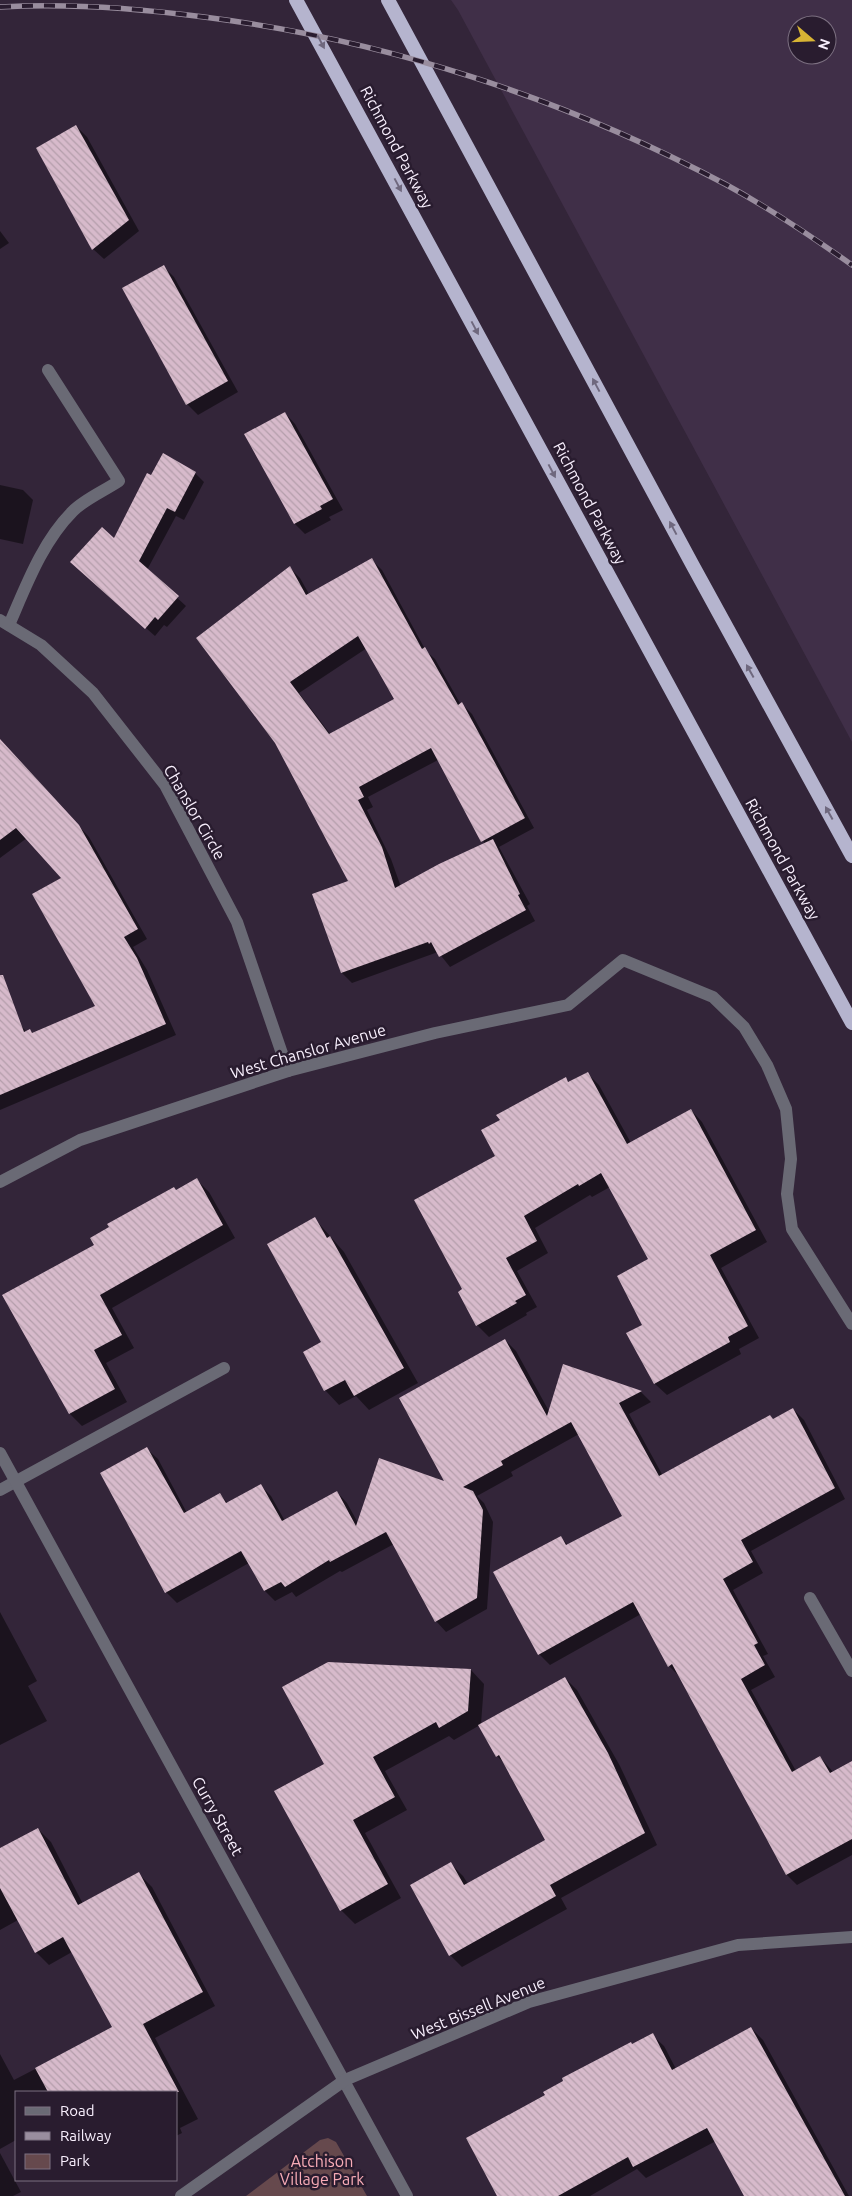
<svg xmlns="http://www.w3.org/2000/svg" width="852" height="2196" viewBox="0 0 852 2196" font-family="Ubuntu,sans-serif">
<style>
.built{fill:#402f48;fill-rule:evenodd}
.park{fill:#66494d}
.shadow{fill:#0007;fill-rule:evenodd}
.building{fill:url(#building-back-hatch);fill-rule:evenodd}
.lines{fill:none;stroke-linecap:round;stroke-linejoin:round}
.service{stroke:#6a6a75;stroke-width:12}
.minor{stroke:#6a6a75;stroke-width:12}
.trunk{stroke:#b5b4ce;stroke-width:14}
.rail-casing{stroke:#998d9e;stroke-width:5.5}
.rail{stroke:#291c2f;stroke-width:4;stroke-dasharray:11;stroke-linecap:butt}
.oneway{fill:#6f687e}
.labels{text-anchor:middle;stroke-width:5;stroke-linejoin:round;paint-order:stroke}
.street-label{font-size:16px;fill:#f8effd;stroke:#291c2f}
.park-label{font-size:16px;fill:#f9acb7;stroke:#291c2f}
</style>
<defs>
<pattern id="building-back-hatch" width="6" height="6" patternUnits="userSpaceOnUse" patternTransform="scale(1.25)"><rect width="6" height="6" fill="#d7bacb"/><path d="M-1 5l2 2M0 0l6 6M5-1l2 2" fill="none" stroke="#b49eab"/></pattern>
</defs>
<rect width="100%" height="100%" fill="#332539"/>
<path class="built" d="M 451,0 L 852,0 L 852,742 L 458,10 ZM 797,25 L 827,25 L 827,55 L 797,55 Z"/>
<path class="park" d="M 328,2138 L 336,2142 L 367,2196 L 246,2196 L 320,2140 Z"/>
<g class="shadow">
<path d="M 76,126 L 87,137 L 139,231 L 104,259 L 93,249 L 37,148 Z"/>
<path d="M 0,231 L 9,243 L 0,249 Z"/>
<path d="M 164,267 L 174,277 L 238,392 L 198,415 L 187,404 Z"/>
<path d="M 285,413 L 295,424 L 343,510 L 329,517 L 331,520 L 305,534 L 295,524 Z"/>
<path d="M 195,473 L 204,482 L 184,520 L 176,516 L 147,570 L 186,606 L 167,627 L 164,625 L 155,636 L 81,571 L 114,540 L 151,476 Z"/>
<path d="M 0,485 L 23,490 L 33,500 L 23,544 L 0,539 Z"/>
<path d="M 372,560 L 382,570 L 426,651 L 435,659 L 461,705 L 462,704 L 472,714 L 534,828 L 499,847 L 530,904 L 527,906 L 535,921 L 450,967 L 438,952 L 352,983 L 342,973 L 349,882 L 276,742 L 290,568 L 300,578 L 309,594 ZM 367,648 L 396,700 L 331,735 L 299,693 ZM 438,760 L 485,844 L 401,887 L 391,859 L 367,810 L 373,807 L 368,797 Z"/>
<path d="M 0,740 L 89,837 L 147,939 L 133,947 L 147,970 L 176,1035 L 0,1110 L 0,1036 L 22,1027 L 27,1032 L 30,1031 L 34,1034 L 97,1007 L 63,878 L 27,838 L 0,858 Z"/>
<path d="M 587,1073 L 599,1085 L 631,1143 L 691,1110 L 702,1122 L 767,1242 L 721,1268 L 759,1338 L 739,1349 L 741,1354 L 667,1395 L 655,1384 L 628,1334 L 644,1325 L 649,1260 L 610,1187 L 592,1197 L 590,1195 L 535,1228 L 548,1253 L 517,1271 L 537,1307 L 526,1313 L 527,1315 L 489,1337 L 477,1325 L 464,1289 L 497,1156 L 501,1120 L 566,1079 L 570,1083 Z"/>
<path d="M 196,1179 L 209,1192 L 235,1238 L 112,1308 L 134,1348 L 106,1363 L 127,1402 L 82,1426 L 70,1414 L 96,1246 Z"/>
<path d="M 315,1219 L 344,1252 L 418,1383 L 369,1410 L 356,1396 L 339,1405 L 325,1390 Z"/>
<path d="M 505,1340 L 516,1351 L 550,1413 L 564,1365 L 641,1392 L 651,1402 L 629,1414 L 663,1476 L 793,1409 L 804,1420 L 845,1499 L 751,1551 L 763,1573 L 733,1590 L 768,1654 L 763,1656 L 775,1677 L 751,1690 L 796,1771 L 820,1757 L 834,1773 L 852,1763 L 852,1855 L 797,1885 L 787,1875 L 680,1677 L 669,1666 L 641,1614 L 550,1665 L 539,1654 L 561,1538 L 568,1545 L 623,1516 L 579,1434 L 511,1472 L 513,1476 L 477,1496 L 484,1503 L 493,1522 L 487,1609 L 446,1632 L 436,1621 L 394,1544 L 342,1572 L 340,1571 L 296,1597 L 292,1592 L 275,1601 L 265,1591 L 249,1563 L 177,1603 L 166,1592 L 147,1449 L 158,1459 L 187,1513 L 220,1495 L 228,1503 L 260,1485 L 271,1496 L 285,1521 L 337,1492 L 347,1503 L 358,1523 L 447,1483 Z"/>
<path d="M 0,1612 L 37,1681 L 28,1686 L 47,1721 L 0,1745 Z"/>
<path d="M 471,1670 L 484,1684 L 481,1724 L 565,1678 L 577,1690 L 620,1766 L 657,1845 L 561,1898 L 567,1909 L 462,1967 L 450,1955 L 451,1864 L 463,1876 L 468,1884 L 547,1841 L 505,1764 L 497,1756 L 480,1725 L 454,1740 L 449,1736 L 385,1771 L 407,1810 L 365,1833 L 401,1898 L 355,1924 L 341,1910 L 325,1764 Z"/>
<path d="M 38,1829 L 51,1842 L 83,1904 L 139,1874 L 152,1887 L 215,2006 L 155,2038 L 198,2119 L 180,2128 L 182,2133 L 176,2136 L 176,2092 L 16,2092 L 16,2140 L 0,2149 L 0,2054 L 14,2080 L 114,2028 L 72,1952 L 49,1965 L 36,1952 L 18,1920 L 0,1930 L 0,1849 Z"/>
<path d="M 751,2028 L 763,2040 L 849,2196 L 745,2196 L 716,2141 L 646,2178 L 637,2169 L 590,2196 L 498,2196 L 547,2096 L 652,2035 L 664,2046 L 676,2069 Z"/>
<path d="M 0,2153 L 21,2192 L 13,2196 L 0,2196 Z"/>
</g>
<g class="building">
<path d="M 76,125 L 129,220 L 92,250 L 36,148 Z"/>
<path d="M 164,265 L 228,381 L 186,405 L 122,288 Z"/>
<path d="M 285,412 L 333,499 L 320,506 L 322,509 L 294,524 L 244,434 Z"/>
<path d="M 163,453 L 196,472 L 175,512 L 167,508 L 139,561 L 179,596 L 158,620 L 155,617 L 145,629 L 70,562 L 102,527 L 114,538 L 147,473 L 151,475 Z"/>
<path d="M 372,558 L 422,649 L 425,647 L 458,705 L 462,702 L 525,818 L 481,842 L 431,748 L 359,787 L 364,797 L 358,800 L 382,847 L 395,888 L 439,864 L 493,839 L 520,894 L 518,895 L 526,910 L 439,957 L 431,942 L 429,944 L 428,942 L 341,973 L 312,894 L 348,881 L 275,743 L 196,638 L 290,566 L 306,595 ZM 358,636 L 394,699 L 329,734 L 290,682 Z"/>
<path d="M 0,739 L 79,825 L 138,929 L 124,937 L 137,958 L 166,1024 L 0,1095 L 0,975 L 3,975 L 24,1032 L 30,1029 L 32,1033 L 95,1006 L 32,894 L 61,878 L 16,828 L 0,840 Z"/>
<path d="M 588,1072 L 627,1144 L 691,1109 L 756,1230 L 710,1255 L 748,1326 L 728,1337 L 730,1342 L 654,1384 L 626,1333 L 642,1325 L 617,1276 L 648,1259 L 601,1173 L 579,1186 L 578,1184 L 524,1216 L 537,1241 L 506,1258 L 526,1295 L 515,1301 L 517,1303 L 476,1326 L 458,1292 L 462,1289 L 414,1200 L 495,1156 L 481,1130 L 500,1120 L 496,1115 L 566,1077 L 568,1082 Z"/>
<path d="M 197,1178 L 223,1225 L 100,1295 L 122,1335 L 94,1350 L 115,1389 L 69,1414 L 2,1295 L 94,1245 L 90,1238 L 109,1227 L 107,1224 L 174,1187 L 176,1190 Z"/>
<path d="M 315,1217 L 327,1238 L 330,1236 L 404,1368 L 354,1396 L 345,1380 L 324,1391 L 303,1352 L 321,1342 L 267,1244 Z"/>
<path d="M 505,1339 L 547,1416 L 563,1364 L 642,1391 L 619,1403 L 659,1476 L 770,1415 L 773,1419 L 793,1408 L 835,1488 L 741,1540 L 753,1562 L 723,1579 L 758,1643 L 754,1645 L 765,1665 L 741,1679 L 792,1772 L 820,1756 L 830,1773 L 852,1761 L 852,1839 L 786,1875 L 672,1664 L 668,1667 L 633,1602 L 538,1655 L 493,1572 L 561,1536 L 566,1545 L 622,1516 L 571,1422 L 501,1461 L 503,1465 L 463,1487 L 473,1491 L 483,1510 L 477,1598 L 435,1622 L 386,1532 L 330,1562 L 329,1560 L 285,1587 L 281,1582 L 264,1591 L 241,1551 L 165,1593 L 100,1473 L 147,1447 L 184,1513 L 220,1493 L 226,1503 L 261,1484 L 282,1521 L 337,1491 L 356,1526 L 379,1458 L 444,1481 L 399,1398 Z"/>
<path d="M 328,1662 L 471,1669 L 468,1711 L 439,1728 L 436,1722 L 373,1757 L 395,1797 L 353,1820 L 388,1884 L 340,1911 L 274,1791 L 324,1764 L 282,1687 Z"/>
<path d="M 565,1677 L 608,1753 L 645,1833 L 550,1885 L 556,1896 L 449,1956 L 410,1885 L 451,1862 L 464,1885 L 545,1840 L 499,1755 L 496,1757 L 478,1725 Z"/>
<path d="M 38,1828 L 78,1905 L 139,1872 L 203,1992 L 143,2024 L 179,2092 L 48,2092 L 35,2068 L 112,2027 L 63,1937 L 35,1953 L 0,1888 L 0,1848 Z"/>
<path d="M 751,2027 L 845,2196 L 744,2196 L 707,2128 L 633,2167 L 628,2157 L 558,2196 L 497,2196 L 466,2138 L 545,2095 L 543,2092 L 563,2081 L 562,2078 L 631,2042 L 632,2044 L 653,2033 L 672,2070 Z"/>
</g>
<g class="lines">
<g class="service">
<path d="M 9,625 C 26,586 42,542 73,511 C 85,499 104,491 119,481 L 48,370"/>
<path d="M 0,1490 L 224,1368"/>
<path d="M 810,1598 L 852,1671"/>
</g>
<g class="minor">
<path d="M 0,620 L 41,645 L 93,693 L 165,785 L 237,922 L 288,1071"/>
<path d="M 0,1182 L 80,1140 L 288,1071 L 435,1033 L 568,1005 L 623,960 L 713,997 L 744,1027 L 767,1065 L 786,1109 L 791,1159 L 787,1194 L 792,1229 L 852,1324"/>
<path d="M 0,1453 L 407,2196"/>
<path d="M 181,2196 L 345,2080 L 529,2002 L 738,1945 L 852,1937"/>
</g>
<g class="trunk">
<path d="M 296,0 L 852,1023"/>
<path d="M 388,0 L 692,564 L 852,856"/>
</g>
<defs>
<path id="rail" d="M 0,7 C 68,3 136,8 204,17 C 386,40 563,98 725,184 C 769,208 811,236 852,265"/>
</defs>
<use href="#rail" class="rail-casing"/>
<use href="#rail" class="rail"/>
</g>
<defs><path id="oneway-solid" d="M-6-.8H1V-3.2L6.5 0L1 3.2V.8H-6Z" transform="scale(1.25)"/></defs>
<g class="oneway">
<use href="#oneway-solid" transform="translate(321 42) rotate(62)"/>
<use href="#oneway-solid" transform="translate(398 185) rotate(62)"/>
<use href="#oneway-solid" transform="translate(475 328) rotate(62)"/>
<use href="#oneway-solid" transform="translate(596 385) rotate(-118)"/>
<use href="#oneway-solid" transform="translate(552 471) rotate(62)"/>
<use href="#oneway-solid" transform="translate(673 528) rotate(-118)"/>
<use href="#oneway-solid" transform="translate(750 671) rotate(-119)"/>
<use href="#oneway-solid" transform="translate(829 813) rotate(-119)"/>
</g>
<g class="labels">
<g class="street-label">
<text transform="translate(397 147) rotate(62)" y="6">Richmond Parkway</text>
<text transform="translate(590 503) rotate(62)" y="6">Richmond Parkway</text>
<text transform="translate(195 812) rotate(60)" y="6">Chanslor Circle</text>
<text transform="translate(783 859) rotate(61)" y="6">Richmond Parkway</text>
<text transform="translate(308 1051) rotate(-16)" y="6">West Chanslor Avenue</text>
<text transform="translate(218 1816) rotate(61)" y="6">Curry Street</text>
<text transform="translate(478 2008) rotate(-22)" y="6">West Bissell Avenue</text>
</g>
<g class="park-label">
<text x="322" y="2167">Atchison<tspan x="322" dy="18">Village Park</tspan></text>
</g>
</g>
<rect x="15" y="2091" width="162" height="90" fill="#291c2f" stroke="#7c7081"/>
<rect x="25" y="2107" width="25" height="8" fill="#6a6a75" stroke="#7c7081"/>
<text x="60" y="2116" font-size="15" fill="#f8effd">Road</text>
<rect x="25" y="2132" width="25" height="8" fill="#998d9e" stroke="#7c7081"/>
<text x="60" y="2141" font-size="15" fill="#f8effd">Railway</text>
<rect x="25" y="2154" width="25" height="15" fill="#66494d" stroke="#7c7081"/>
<text x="60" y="2166" font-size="15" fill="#f8effd">Park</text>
<g transform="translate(812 40) rotate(109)"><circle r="24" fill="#291c2f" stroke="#7c7081"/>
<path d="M0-4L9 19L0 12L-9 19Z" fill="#d8b434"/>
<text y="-8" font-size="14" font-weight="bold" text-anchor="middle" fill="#f8effd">N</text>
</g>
</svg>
